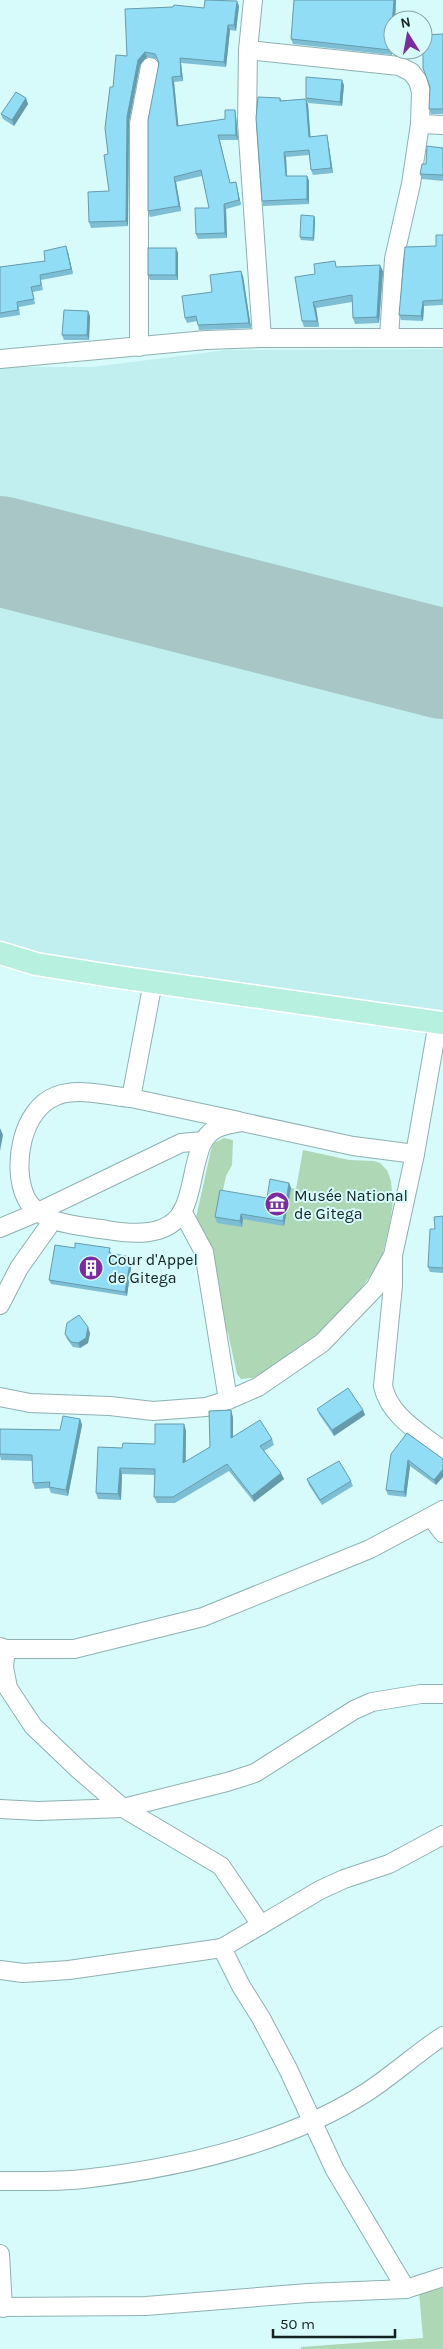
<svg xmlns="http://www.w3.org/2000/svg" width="443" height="2349" viewBox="0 0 443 2349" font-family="Karla,sans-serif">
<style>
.built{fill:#c1efef}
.green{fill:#add7b5}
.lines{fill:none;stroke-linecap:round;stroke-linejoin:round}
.runway{stroke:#a8c6c6;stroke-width:110}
.minor-casing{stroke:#8fb0b1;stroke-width:20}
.major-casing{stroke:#fff;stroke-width:25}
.minor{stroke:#fff;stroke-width:18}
.major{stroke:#b8f0e0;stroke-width:22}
.wall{fill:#7dbed4}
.shaded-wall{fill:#669bac}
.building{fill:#91ddf6;stroke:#669bac}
.labels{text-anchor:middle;stroke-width:4;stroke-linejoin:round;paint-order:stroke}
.poi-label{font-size:16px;fill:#142121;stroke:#d7fbfb;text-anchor:start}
</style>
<rect width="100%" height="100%" fill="#d7fbfb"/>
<path class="built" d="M 443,349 L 443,1010 L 78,969 L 0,950 L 0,367 L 92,367 L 227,350 Z"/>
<g class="green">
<path d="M 224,1138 L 233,1140 L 232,1165 L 226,1176 L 222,1195 L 242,1226 L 243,1219 L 291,1188 L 296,1189 L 303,1150 L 349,1160 L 374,1161 L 380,1163 L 387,1170 L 391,1181 L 393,1202 L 390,1222 L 381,1261 L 336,1323 L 261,1377 L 241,1379 L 237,1374 L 228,1333 L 217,1306 L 196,1218 L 211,1150 L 214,1143 Z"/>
<path d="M 443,2269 L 443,2349 L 301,2349 L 301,2347 L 423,2338 L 418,2280 Z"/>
</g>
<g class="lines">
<path class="runway" d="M 0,551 L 443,664"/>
<defs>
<g id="minor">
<path d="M 253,0 L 248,50 L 247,123 L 262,338"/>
<path d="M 248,50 L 399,66 L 411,72 L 418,81 L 421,92 L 420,124 L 411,184 L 394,259 L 389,338"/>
<path d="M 420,124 L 443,125"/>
<path d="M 139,347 L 139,124 L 150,67"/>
<path d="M 0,359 L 206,340 L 262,338 L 443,338"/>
<path d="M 153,982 L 131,1098 C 109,1096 78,1087 56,1096 C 22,1109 11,1166 26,1198 C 31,1208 41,1215 51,1219 C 68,1226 90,1227 107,1230 C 131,1234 169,1238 183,1210 C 190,1197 192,1178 196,1163 C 199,1152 201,1141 210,1133 C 218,1125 231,1124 242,1122 L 353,1146 L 415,1154"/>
<path d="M 131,1098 L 239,1121"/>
<path d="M 182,1211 L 204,1252 L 228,1400"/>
<path d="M 0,1228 L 38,1212 L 181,1143 L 203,1141"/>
<path d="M 393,1258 L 393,1285 L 383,1386 C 389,1416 421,1433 443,1451"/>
<path d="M 0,1305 L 19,1268 L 53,1220"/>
<path d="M 0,1397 L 30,1403 L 110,1406 L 153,1411 L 206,1407 L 228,1400 L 258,1387 L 322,1343 L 375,1288 L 393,1255 L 415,1154 L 438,1022"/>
<path d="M 431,1517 L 443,1533"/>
<path d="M 0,1647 L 6,1649 L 74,1649 L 203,1617 L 370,1549 L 443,1510"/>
<path d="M 6,1649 L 4,1667 L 8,1688 L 33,1726 L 78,1769 L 123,1808 L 221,1866 L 261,1925"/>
<path d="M 0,1809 L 38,1811 L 123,1808 L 227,1782 L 255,1773 L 354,1710 L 372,1702 L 421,1694 L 443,1694"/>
<path d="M 222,1948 L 241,1986 L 261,2018 L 288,2069 L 335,2170 L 406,2289"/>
<path d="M 0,1970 L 23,1973 L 69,1970 L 222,1948 L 320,1890 L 344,1879 L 389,1864 L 443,1835"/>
<path d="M 0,2181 C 27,2181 56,2182 83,2179 C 178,2168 286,2144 367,2092 C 393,2075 417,2053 443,2036"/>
<path d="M 0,2254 L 3,2308"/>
<path d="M 0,2307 L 146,2306 L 308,2293 L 406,2289 L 443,2277"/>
</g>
<path id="major" d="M 0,953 L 36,964 L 118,977 L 443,1023"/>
</defs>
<use href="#minor" class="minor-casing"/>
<use href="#major" class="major-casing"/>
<use href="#minor" class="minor"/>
<use href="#major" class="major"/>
</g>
<g class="wall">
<path d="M 294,0 L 396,0 L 395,20 L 393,20 L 393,40 L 392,55 L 293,44 L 291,39 Z"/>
<path d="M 239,6 L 236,31 L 230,30 L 226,67 L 181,63 L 183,81 L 174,82 L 178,126 L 225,119 L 236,116 L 238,140 L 220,140 L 230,183 L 236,182 L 241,205 L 226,209 L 227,238 L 198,239 L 196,234 L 209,208 L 202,176 L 176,182 L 181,211 L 150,217 L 148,211 L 159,63 L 157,59 L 147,57 L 140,65 L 129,122 L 128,226 L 91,228 L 89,222 L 109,191 L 108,154 L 113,87 L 127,56 L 204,8 Z"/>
<path d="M 443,34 L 443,114 L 431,114 L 429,109 L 430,87 L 423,53 L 418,54 L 417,50 L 423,50 L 423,35 Z"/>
<path d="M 344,85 L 342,106 L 308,103 L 306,98 Z"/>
<path d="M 26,98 L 28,104 L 14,126 L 3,119 L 1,114 Z"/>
<path d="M 280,98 L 282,101 L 308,104 L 310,137 L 327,135 L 328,140 L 333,173 L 313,175 L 311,170 L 309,155 L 286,157 L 287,176 L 307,176 L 309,181 L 309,204 L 263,206 L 262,201 Z"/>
<path d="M 443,148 L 443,181 L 422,179 L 420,174 L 426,164 Z"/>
<path d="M 314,216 L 315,219 L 314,241 L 301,240 L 300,237 Z"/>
<path d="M 443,235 L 443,305 L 424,306 L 423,321 L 401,320 L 399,315 Z"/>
<path d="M 176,248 L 178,253 L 178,280 L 150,280 L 148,275 Z"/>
<path d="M 68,252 L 73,274 L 41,280 L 43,290 L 33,292 L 35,304 L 19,307 L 20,315 L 0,318 L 0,267 L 45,261 Z"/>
<path d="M 338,267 L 383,271 L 379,323 L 355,324 L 353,318 L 352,302 L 316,308 L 319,327 L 304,327 L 302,321 L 315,274 Z"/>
<path d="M 243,276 L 251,328 L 199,330 L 197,321 L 187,323 L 185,318 L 212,292 Z"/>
<path d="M 90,316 L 89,340 L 64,340 L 62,335 Z"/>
<path d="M 289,1183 L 291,1188 L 284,1226 L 243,1219 L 242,1227 L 217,1223 L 215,1217 L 267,1198 Z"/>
<path d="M 443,1216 L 443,1273 L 430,1272 L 428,1267 L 435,1229 Z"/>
<path d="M 75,1248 L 111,1252 L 111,1253 L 132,1261 L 127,1296 L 51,1284 L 49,1280 Z"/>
<path d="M 90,1333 L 88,1343 L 80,1348 L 73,1347 L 67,1339 L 65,1334 Z"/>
<path d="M 317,1409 L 363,1410 L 365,1415 L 334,1436 L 319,1414 Z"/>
<path d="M 233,1417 L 233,1436 L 272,1439 L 274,1445 L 264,1451 L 284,1479 L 254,1502 L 229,1471 L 175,1503 L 157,1503 L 154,1497 L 155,1475 L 122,1474 L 121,1500 L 98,1499 L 96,1493 L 122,1448 L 155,1444 L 184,1424 L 186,1431 L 186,1462 L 210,1447 Z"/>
<path d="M 80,1419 L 82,1425 L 68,1496 L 51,1493 L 49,1488 L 35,1489 L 33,1483 L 32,1461 L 1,1460 L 0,1456 L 0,1429 L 60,1430 Z"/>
<path d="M 407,1433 L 443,1459 L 436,1485 L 410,1466 L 406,1497 L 388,1495 L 386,1490 Z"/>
<path d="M 307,1479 L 351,1481 L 353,1486 L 322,1505 L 309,1485 Z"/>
</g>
<g class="shaded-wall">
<path d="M 394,0 L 396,0 L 395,20 L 393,20 L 393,40 L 392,55 L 390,50 Z"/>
<path d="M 237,1 L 239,6 L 236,31 L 234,25 Z"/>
<path d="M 228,25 L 230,30 L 226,67 L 224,62 Z"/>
<path d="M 145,52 L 147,57 L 140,65 L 129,122 L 128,226 L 126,221 L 127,117 L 138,60 Z"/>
<path d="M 180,58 L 181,63 L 183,81 L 181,76 Z"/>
<path d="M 172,77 L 174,82 L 179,131 L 177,126 Z"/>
<path d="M 342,80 L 344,85 L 342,106 L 340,102 Z"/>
<path d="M 26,98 L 28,104 L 14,126 L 12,120 Z"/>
<path d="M 306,99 L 308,104 L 311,142 L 309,137 Z"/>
<path d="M 235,110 L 236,116 L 238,140 L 236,135 Z"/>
<path d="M 327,135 L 328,140 L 333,173 L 331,168 Z"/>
<path d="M 284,152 L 286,157 L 287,181 L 286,176 Z"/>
<path d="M 307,176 L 309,181 L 309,204 L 307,199 Z"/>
<path d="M 174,177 L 176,182 L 181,211 L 179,206 Z"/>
<path d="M 236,182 L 237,187 L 241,205 L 239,200 Z"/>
<path d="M 224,204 L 226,209 L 227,238 L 225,233 Z"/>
<path d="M 314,216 L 315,219 L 314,241 L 313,238 Z"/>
<path d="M 66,246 L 68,252 L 73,274 L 71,269 Z"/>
<path d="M 176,248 L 178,253 L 178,280 L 176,275 Z"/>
<path d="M 380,265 L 383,271 L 379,323 L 377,317 Z"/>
<path d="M 241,271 L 243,276 L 251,328 L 249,323 Z"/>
<path d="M 423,301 L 424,306 L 423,321 L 421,316 Z"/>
<path d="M 313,302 L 316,308 L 319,327 L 317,321 Z"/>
<path d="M 88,311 L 90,316 L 89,340 L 87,335 Z"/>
<path d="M 0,1128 L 3,1135 L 0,1151 Z"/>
<path d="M 289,1183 L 291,1188 L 284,1226 L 283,1221 Z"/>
<path d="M 241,1214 L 243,1219 L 242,1227 L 240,1221 Z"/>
<path d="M 131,1257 L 132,1261 L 127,1296 L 125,1292 Z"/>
<path d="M 88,1327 L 90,1333 L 88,1343 L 80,1348 L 78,1343 Z"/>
<path d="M 231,1410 L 233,1417 L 233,1444 L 231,1438 Z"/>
<path d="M 363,1410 L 365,1415 L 334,1436 L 332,1430 Z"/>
<path d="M 80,1419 L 82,1425 L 68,1496 L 66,1490 Z"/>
<path d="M 184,1424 L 186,1431 L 185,1470 L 183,1463 Z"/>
<path d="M 408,1460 L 410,1466 L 406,1497 L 404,1492 Z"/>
<path d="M 120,1468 L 122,1474 L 121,1500 L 118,1494 Z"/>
<path d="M 443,1469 L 443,1477 L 436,1485 L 434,1480 Z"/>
<path d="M 281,1473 L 284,1479 L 254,1502 L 252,1496 Z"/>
</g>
<g class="building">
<path d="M 205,0 L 237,1 L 234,25 L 228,25 L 224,62 L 180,58 L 181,76 L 172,77 L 177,126 L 225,119 L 225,110 L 235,110 L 236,135 L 218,135 L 230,183 L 236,182 L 239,200 L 224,204 L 225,233 L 196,234 L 195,208 L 209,208 L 201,170 L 174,177 L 179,206 L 148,211 L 148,120 L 159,63 L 155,54 L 145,52 L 138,60 L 127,117 L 126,221 L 89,222 L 88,192 L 109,191 L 104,155 L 108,154 L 105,128 L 110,87 L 113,87 L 116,55 L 127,56 L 125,9 L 173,7 L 174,5 L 204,8 Z"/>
<path d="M 294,0 L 394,0 L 390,50 L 291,39 Z"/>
<path d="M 443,34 L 443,109 L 429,109 L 430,87 L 423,68 L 423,35 Z"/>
<path d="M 306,77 L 342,80 L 340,102 L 306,98 Z"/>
<path d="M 16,92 L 26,98 L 12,120 L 1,114 Z"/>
<path d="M 258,97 L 280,98 L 280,101 L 306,99 L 309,137 L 327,135 L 331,168 L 311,170 L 309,150 L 284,152 L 286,176 L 307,176 L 307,199 L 262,201 L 256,118 Z"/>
<path d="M 427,146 L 443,148 L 443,175 L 420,174 L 422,164 L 426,164 Z"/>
<path d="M 301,215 L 314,216 L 313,238 L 300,237 Z"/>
<path d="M 436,235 L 443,235 L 443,300 L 423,301 L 421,316 L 399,315 L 405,247 L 436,246 Z"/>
<path d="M 66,246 L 71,269 L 40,275 L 41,285 L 31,287 L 34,299 L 17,302 L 18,310 L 0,313 L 0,267 L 45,261 L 44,251 Z"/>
<rect x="148" y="248" width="28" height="27"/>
<path d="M 335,261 L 336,267 L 380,265 L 377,317 L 353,318 L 352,295 L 313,302 L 317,321 L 302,321 L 295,277 L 315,274 L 314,264 Z"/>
<path d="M 241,271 L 249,323 L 198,325 L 196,316 L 185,318 L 182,296 L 212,292 L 210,275 Z"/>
<path d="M 64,310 L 88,311 L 87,335 L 62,335 Z"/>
<path d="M 270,1179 L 289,1183 L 283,1221 L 241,1214 L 240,1221 L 215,1217 L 220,1190 L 267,1198 Z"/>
<path d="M 443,1216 L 443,1268 L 428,1267 L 430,1229 L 435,1229 L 434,1217 Z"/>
<path d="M 75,1243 L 110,1248 L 109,1253 L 131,1257 L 125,1292 L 49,1280 L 55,1245 L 75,1248 Z"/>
<path d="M 79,1315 L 88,1327 L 86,1338 L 78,1343 L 71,1342 L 65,1334 L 67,1323 Z"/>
<path d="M 348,1388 L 363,1410 L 332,1430 L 317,1409 Z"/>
<path d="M 231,1410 L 231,1438 L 260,1420 L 272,1439 L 260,1446 L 281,1473 L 252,1496 L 227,1464 L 173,1497 L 154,1497 L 155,1469 L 120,1468 L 118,1494 L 96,1493 L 98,1447 L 122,1448 L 123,1443 L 155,1444 L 155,1424 L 184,1424 L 183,1463 L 210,1447 L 209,1411 Z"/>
<path d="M 63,1416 L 80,1419 L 66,1490 L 49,1487 L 50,1482 L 33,1483 L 32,1455 L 0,1454 L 0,1429 L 60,1430 Z"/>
<path d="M 407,1433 L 443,1459 L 443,1469 L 434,1480 L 408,1460 L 404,1492 L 386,1490 L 391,1454 Z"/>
<path d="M 339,1461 L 351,1481 L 320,1500 L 307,1479 Z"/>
</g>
<defs>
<symbol id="museum-disc" viewBox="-11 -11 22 22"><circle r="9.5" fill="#7b2c9d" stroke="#d7fbfb"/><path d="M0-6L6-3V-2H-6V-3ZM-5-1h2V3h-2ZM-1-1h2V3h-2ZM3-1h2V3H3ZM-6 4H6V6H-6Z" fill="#fff"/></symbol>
<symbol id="building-disc" viewBox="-11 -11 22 22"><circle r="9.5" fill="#7b2c9d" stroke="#d7fbfb"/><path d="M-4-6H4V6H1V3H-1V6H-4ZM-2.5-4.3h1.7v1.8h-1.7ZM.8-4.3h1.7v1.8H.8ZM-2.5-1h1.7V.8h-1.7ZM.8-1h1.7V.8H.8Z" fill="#fff"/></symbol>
</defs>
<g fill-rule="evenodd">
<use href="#museum-disc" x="263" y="1190" width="28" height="28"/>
<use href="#building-disc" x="77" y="1254" width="28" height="28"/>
</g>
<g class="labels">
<g class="poi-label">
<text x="294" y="1201">Musée National<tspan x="294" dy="18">de Gitega</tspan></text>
<text x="108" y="1265">Cour d'Appel<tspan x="108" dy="18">de Gitega</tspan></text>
</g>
</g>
<g transform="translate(408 35) rotate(349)"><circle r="24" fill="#d7fbfb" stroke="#89a4a4"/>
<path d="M0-4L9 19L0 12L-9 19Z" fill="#7b2c9d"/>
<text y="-8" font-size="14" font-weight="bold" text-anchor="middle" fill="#142121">N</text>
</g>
<path d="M273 2329v8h122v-8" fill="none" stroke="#142121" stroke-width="2.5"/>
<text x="280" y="2329" font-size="15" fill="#142121" stroke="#d7fbfb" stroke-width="4" paint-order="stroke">50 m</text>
</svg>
